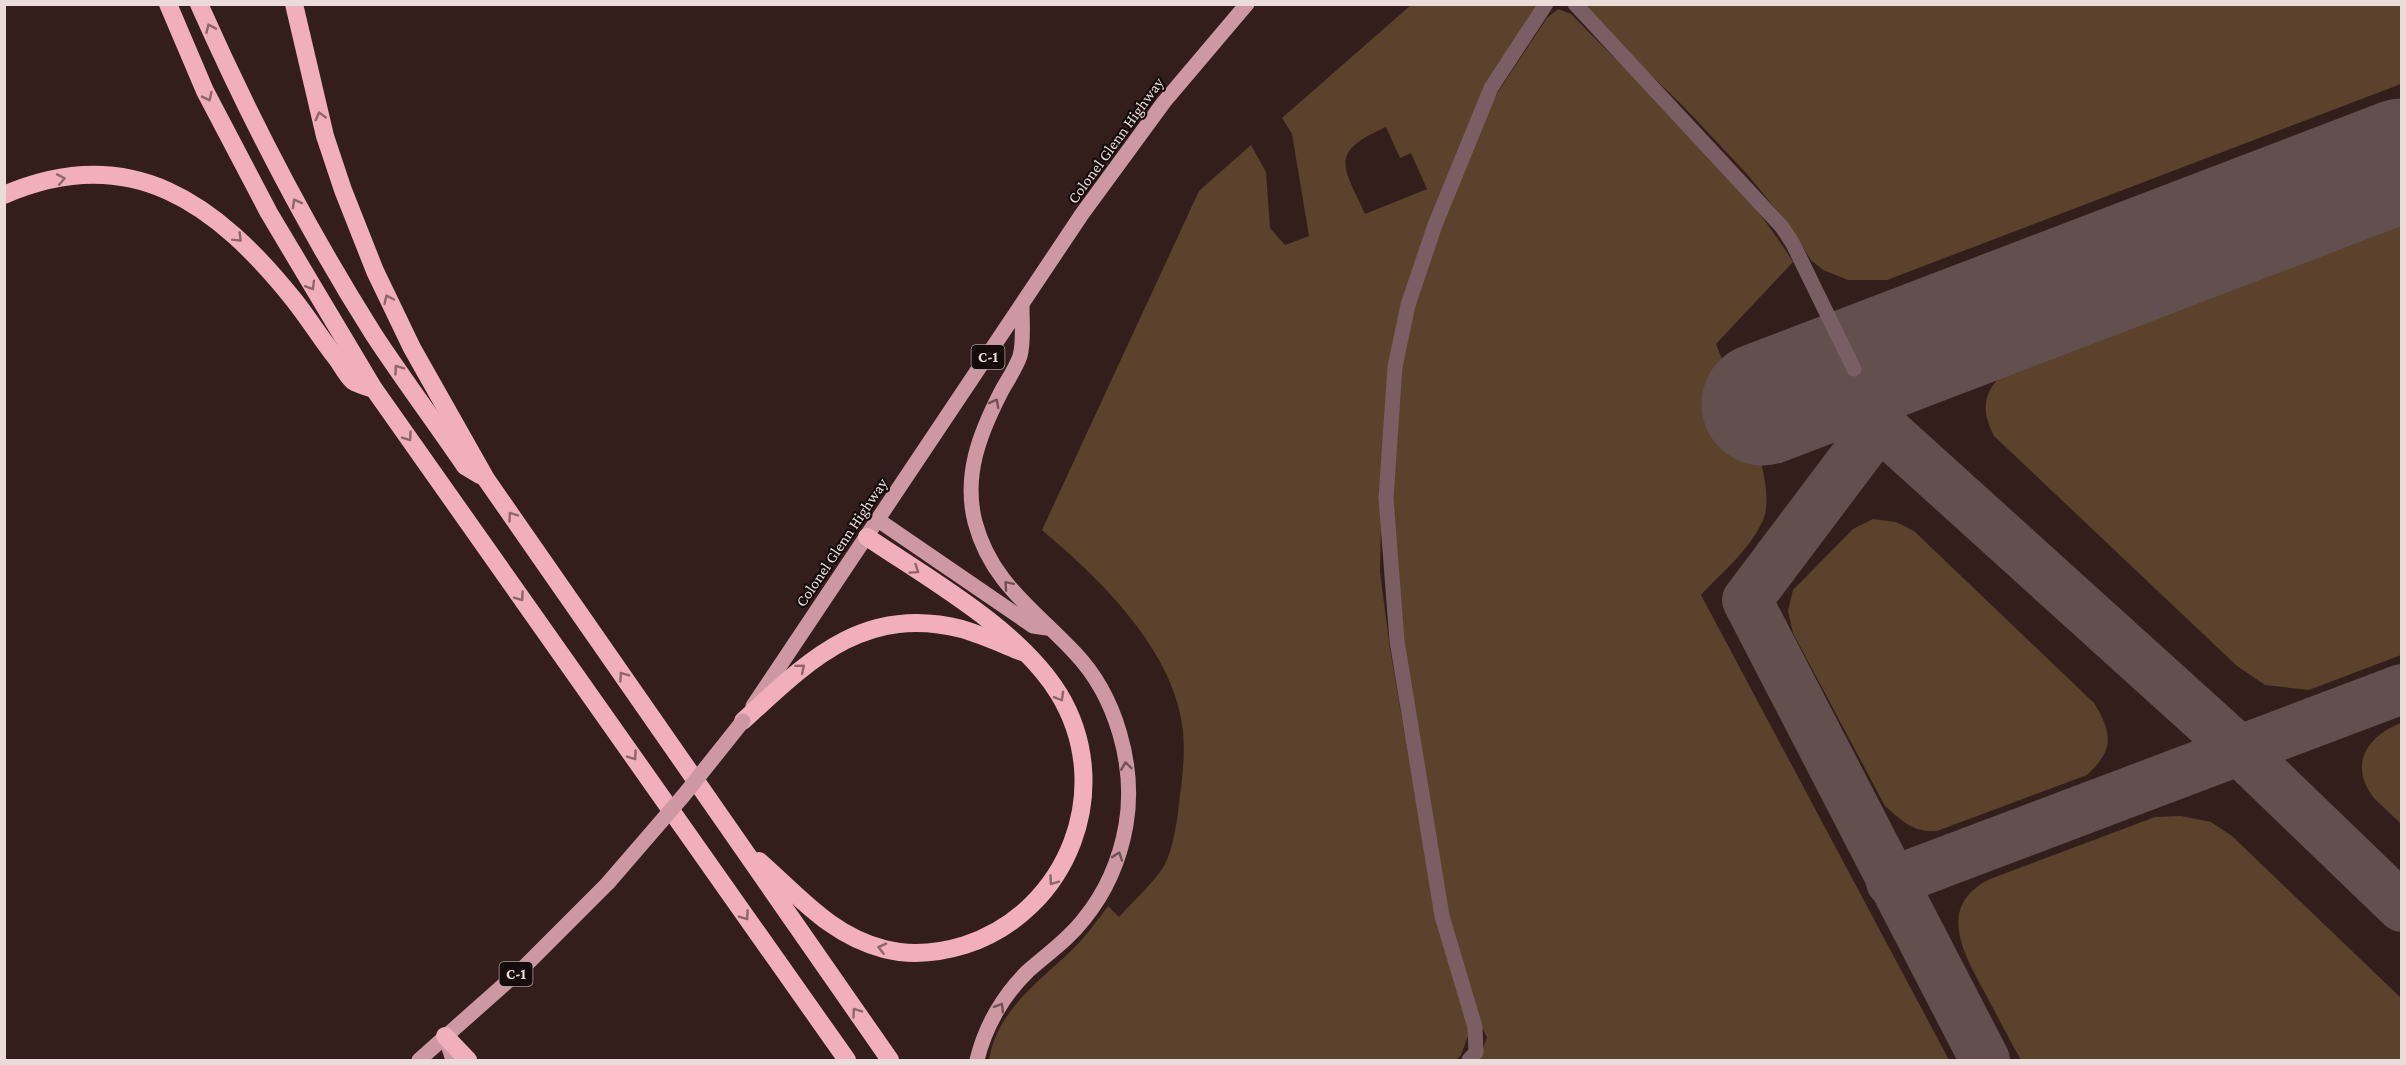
<svg xmlns="http://www.w3.org/2000/svg" width="2406" height="1065" viewBox="0 0 2406 1065" font-family="'Crimson Pro',serif">
<style>
.green{fill:#5b422c;fill-rule:evenodd}
.lines{fill:none;stroke-linecap:round;stroke-linejoin:round}
.taxiway{stroke:#63504e;stroke-width:50}
.runway{stroke:#63504e;stroke-width:123}
.minor{stroke:#795e63;stroke-width:15}
.major{stroke:#ce98a2;stroke-width:15}
.highway{stroke:#f0afbb;stroke-width:18}
.major-bridge{stroke:#ce98a2;stroke-width:15}
.oneway{stroke:#8d656b}
.oneway2{stroke:#715256}
.labels{text-anchor:middle;stroke-width:4.5;stroke-linejoin:round;paint-order:stroke}
.shield{fill:#140b0a;stroke:#aa9d9c;stroke-width:1.5}
.shield-label{font-size:15px;font-weight:bold;fill:#ebdcda}
.street-label{font-size:16px;fill:#ebdcda;stroke:#140b0a}
</style>
<rect width="100%" height="100%" fill="#331e1c"/>
<g class="green">
<path d="M 1411,5 L 1539,5 L 1486,89 L 1404,302 L 1382,475 L 1380,572 L 1390,649 L 1436,918 L 1470,1030 L 1461,1055 L 1456,1060 L 989,1060 C 997,1010 1039,982 1073,949 C 1086,936 1097,921 1108,906 L 1119,917 C 1133,901 1153,884 1164,866 C 1174,849 1178,814 1180,795 C 1183,774 1185,752 1183,731 C 1175,651 1100,579 1042,530 L 1199,191 L 1251,145 L 1266,172 L 1270,228 L 1285,245 L 1309,236 L 1292,134 L 1282,118 ZM 1386,127 L 1400,158 L 1411,153 L 1427,189 L 1365,214 C 1343,165 1328,153 1386,127 Z"/>
<path d="M 1584,5 L 2401,5 L 2401,84 L 1887,280 L 1848,280 L 1823,270 L 1811,260 L 1784,219 L 1747,174 L 1684,107 L 1594,20 Z"/>
<path d="M 1558,9 L 1571,14 C 1648,93 1735,168 1793,262 L 1716,344 C 1732,386 1780,480 1763,520 C 1750,550 1722,572 1701,595 L 1949,1060 L 1479,1060 L 1487,1037 L 1475,1015 L 1449,928 L 1401,637 L 1392,480 L 1402,365 L 1414,308 L 1464,159 L 1498,92 L 1547,18 Z"/>
<path d="M 2401,220 L 2401,655 L 2309,690 L 2265,685 L 2237,666 L 1994,436 C 1979,407 1984,389 2009,369 Z"/>
<path d="M 1873,519 L 1896,522 L 1914,531 L 2094,703 C 2113,734 2114,750 2087,775 L 1937,831 C 1914,833 1902,821 1885,806 L 1793,633 L 1788,611 L 1793,590 L 1853,529 Z"/>
<path d="M 2401,723 L 2401,824 C 2393,815 2382,807 2374,798 C 2348,765 2367,736 2401,723 Z"/>
<path d="M 2181,816 L 2211,822 L 2232,836 L 2401,998 L 2401,1060 L 2021,1060 C 2009,1039 1998,1017 1986,995 C 1965,955 1934,907 1990,879 L 2155,817 Z"/>
</g>
<g class="lines">
<g class="taxiway">
<path d="M 1829,379 L 2239,750 L 2402,907"/>
<path d="M 1878,426 L 1747,600 L 1985,1060"/>
<path d="M 1891,882 L 2402,689"/>
</g>
<path class="runway" d="M 1763,404 L 2402,160"/>
<g class="minor">
<path d="M 1575,4 L 1782,227 L 1793,244 L 1854,369"/>
<path d="M 1469,1060 L 1476,1052 L 1475,1027 L 1442,916 L 1397,641 L 1386,498 L 1395,367 L 1408,305 L 1435,225 L 1491,88 L 1546,4"/>
</g>
<g class="major">
<path d="M 878,520 L 1033,626 L 1047,628"/>
<path d="M 753,706 L 1082,214 L 1164,102 L 1247,4"/>
<path d="M 445,1036 L 453,1060"/>
<path d="M 419,1060 L 525,966 L 608,883"/>
<path d="M 977,1060 C 985,1027 1003,995 1028,971 C 1047,954 1068,940 1084,919 C 1106,892 1120,859 1126,825 C 1136,766 1116,696 1075,653 C 1035,610 991,583 975,522 C 963,475 980,433 1001,392 C 1007,381 1016,368 1020,356 C 1024,342 1022,322 1022,306"/>
</g>
<g class="highway">
<path d="M 168,4 L 205,91 L 269,213 L 374,389 L 847,1060"/>
<path d="M 199,4 C 250,119 307,229 374,335 C 403,379 435,422 465,466 L 480,475"/>
<path d="M 294,4 L 325,136 L 343,190 L 375,271 L 412,348 L 486,479 L 890,1060"/>
<path d="M 4,195 C 131,140 217,204 294,300 C 309,319 322,340 337,359 C 342,366 347,376 353,381 C 359,385 368,387 374,389"/>
<path d="M 743,721 C 809,660 864,604 962,629 C 982,635 1002,644 1022,652"/>
<path d="M 759,861 C 799,896 830,935 884,949 C 911,956 939,953 965,945 C 1069,911 1116,788 1059,694 C 1019,629 929,579 867,537"/>
<path d="M 445,1036 L 468,1060"/>
</g>
<path class="major-bridge" d="M 608,883 L 684,795 L 743,721"/>
</g>
<defs><path id="oneway-chevron" d="M-2-3.5L2.5 0L-2 3.5" fill="none" stroke-width="1.6" stroke-linecap="round" stroke-linejoin="round" transform="scale(1.5)"/></defs>
<g class="oneway">
<use href="#oneway-chevron" transform="translate(210 28) rotate(-114)"/>
<use href="#oneway-chevron" transform="translate(208 97) rotate(64)"/>
<use href="#oneway-chevron" transform="translate(320 116) rotate(-105)"/>
<use href="#oneway-chevron" transform="translate(61 179) rotate(-11)"/>
<use href="#oneway-chevron" transform="translate(296 203) rotate(-119)"/>
<use href="#oneway-chevron" transform="translate(238 238) rotate(45)"/>
<use href="#oneway-chevron" transform="translate(311 286) rotate(59)"/>
<use href="#oneway-chevron" transform="translate(388 299) rotate(-115)"/>
<use href="#oneway-chevron" transform="translate(398 369) rotate(-125)"/>
<use href="#oneway-chevron" transform="translate(408 437) rotate(55)"/>
<use href="#oneway-chevron" transform="translate(512 516) rotate(-125)"/>
<use href="#oneway-chevron" transform="translate(915 570) rotate(34)"/>
<use href="#oneway-chevron" transform="translate(520 597) rotate(55)"/>
<use href="#oneway-chevron" transform="translate(801 668) rotate(-40)"/>
<use href="#oneway-chevron" transform="translate(623 676) rotate(-125)"/>
<use href="#oneway-chevron" transform="translate(1060 697) rotate(60)"/>
<use href="#oneway-chevron" transform="translate(633 756) rotate(55)"/>
<use href="#oneway-chevron" transform="translate(1053 881) rotate(126)"/>
<use href="#oneway-chevron" transform="translate(745 916) rotate(55)"/>
<use href="#oneway-chevron" transform="translate(882 948) rotate(-166)"/>
<use href="#oneway-chevron" transform="translate(856 1012) rotate(-125)"/>
</g>
<g class="oneway2">
<use href="#oneway-chevron" transform="translate(995 403) rotate(-62)"/>
<use href="#oneway-chevron" transform="translate(1008 585) rotate(-131)"/>
<use href="#oneway-chevron" transform="translate(1126 766) rotate(-98)"/>
<use href="#oneway-chevron" transform="translate(1118 856) rotate(-71)"/>
<use href="#oneway-chevron" transform="translate(1000 1007) rotate(-58)"/>
</g>
<g class="labels">
<g class="shield">
<rect x="971.5" y="345" width="33" height="24" rx="4.5"/>
<rect x="499.5" y="962" width="33" height="24" rx="4.5"/>
</g>
<g class="shield-label">
<text x="988" y="362">C-1</text>
<text x="516" y="979">C-1</text>
</g>
<g class="street-label">
<text transform="translate(1115 140) rotate(-54)" y="6">Colonel Glenn Highway</text>
<text transform="translate(841 542) rotate(-56)" y="6">Colonel Glenn Highway</text>
</g>
</g>
<rect width="2406" height="1065" fill="none" stroke="#ebdcda" stroke-width="12"/>
</svg>
